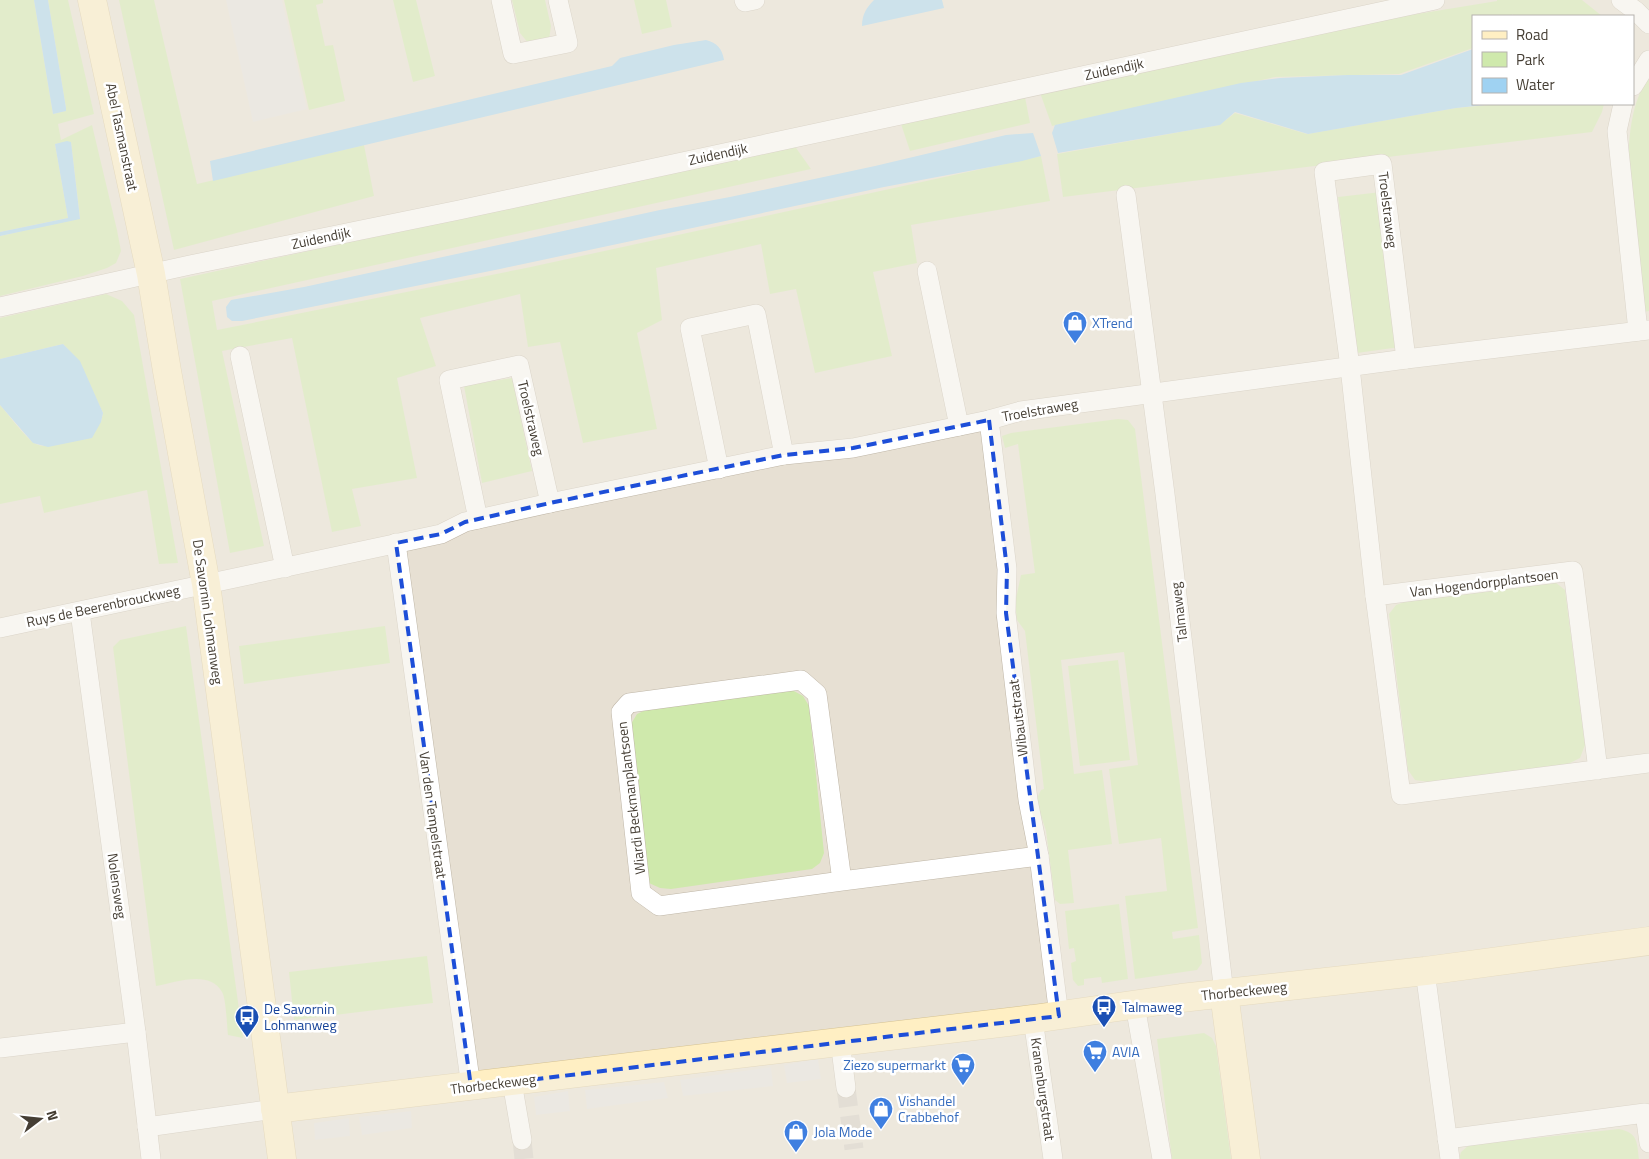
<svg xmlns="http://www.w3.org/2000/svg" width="1649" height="1159" viewBox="0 0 1649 1159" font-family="'Titillium Web',sans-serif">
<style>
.residential{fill:#e7e0d3;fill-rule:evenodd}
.green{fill:#cfe9ac}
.parking{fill:#e3e1dd}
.water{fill:#9fd2f2}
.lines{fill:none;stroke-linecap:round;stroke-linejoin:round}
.street-tunnel{stroke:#d0cbc2;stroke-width:19;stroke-dasharray:19 9;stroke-linecap:butt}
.street-casing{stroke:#bfb6a7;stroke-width:20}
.secondary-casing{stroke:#d5c293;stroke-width:29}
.street{stroke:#fff;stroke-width:19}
.secondary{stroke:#ffefc3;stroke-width:28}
.marked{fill:none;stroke:#1d4ed8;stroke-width:4;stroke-dasharray:10 6;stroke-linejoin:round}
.labels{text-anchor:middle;stroke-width:5;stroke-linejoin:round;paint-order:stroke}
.street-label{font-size:14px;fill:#453e34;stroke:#fff}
.shop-label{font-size:14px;fill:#366cbe;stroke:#fff;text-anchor:start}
.transit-label{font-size:14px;fill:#164399;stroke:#fff;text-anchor:start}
</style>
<rect width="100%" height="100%" fill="#f3eee5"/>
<path class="residential" d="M 0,0 L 1649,0 L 1649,1159 L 0,1159 ZM 1473,16 L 1633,16 L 1633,104 L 1473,104 Z"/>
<g class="green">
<path d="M 0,0 L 34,0 L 53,114 L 65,111 L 66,108 L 48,0 L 68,0 L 94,114 L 58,124 L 61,140 L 92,125 L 117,230 L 121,251 L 116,263 L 107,268 L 83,276 L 0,296 L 0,236 L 80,218 L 71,142 L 55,144 L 68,218 L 0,232 Z"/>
<path d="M 119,0 L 154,0 L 197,184 L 364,145 L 374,196 L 174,250 Z"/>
<path d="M 284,0 L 323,0 L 323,3 L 316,5 L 325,46 L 333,45 L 345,101 L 309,110 Z"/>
<path d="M 393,0 L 416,0 L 435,76 L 413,82 Z"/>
<path d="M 512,0 L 545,0 L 551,26 L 549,40 L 529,44 L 520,33 Z"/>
<path d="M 634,0 L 666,0 L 672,27 L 642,34 Z"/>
<path d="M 1497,0 L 1582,0 L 1602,16 L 1514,16 L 1512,14 L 1512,16 L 1473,16 L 1473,48 L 1399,74 L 1275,77 L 1052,126 L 1039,90 L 1368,22 L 1497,1 Z"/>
<path d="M 1649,78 L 1649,311 L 1644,312 L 1628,164 C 1629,136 1631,101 1649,78 Z"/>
<path d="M 1025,97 L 1030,123 L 910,151 L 901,124 Z"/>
<path d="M 1499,104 L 1604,104 L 1602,112 L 1592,132 L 1063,197 L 1057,154 L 1219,125 L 1235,113 L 1307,134 L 1456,108 Z"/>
<path d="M 794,145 L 811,169 L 212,301 L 217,330 L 526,268 L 1041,156 L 1050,201 L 911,225 L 917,263 L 873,272 L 892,356 L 815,373 L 796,289 L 770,294 L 761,244 L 656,268 L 662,320 L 637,333 L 657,429 L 583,443 L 560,342 L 528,347 L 520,294 L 420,318 L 436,366 L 397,378 L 417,478 L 352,489 L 361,526 L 332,532 L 292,338 L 222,351 L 264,546 L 230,553 L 180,279 Z"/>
<path d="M 1381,192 L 1400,347 L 1357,353 L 1338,197 Z"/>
<path d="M 106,294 L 122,301 L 134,315 L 178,563 L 159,564 L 147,490 L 44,513 L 40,496 L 0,504 L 0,405 C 7,413 26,438 34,443 C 52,454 85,431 101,422 L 103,413 L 79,361 L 63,344 L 0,359 L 0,318 Z"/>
<path d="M 512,378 L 532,471 L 482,483 L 464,386 Z"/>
<path d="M 1118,419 L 1128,420 L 1135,429 L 1198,928 L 1172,932 L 1173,939 L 1199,935 L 1202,963 L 1197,970 L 1135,979 L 1125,896 L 1167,891 L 1161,838 L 1119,844 L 1109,769 L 1138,765 L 1124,652 L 1061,660 L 1074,774 L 1102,770 L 1112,844 L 1068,850 L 1074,903 L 1060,904 L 1055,900 L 1046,831 L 1036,800 L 1041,790 L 1044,789 L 1025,631 L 1017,620 L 1015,603 L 1021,575 L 1035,573 L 1018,444 L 1005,448 L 1002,436 L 1011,433 Z"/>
<path d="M 1540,582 L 1555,582 L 1565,590 L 1585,745 L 1580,758 L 1568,764 L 1429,782 L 1415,780 L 1408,770 L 1389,614 L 1396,605 L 1407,601 Z"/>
<path d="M 186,626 L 243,1038 L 228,1035 C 227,1027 226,998 222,992 C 209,969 175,983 156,986 L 113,647 L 120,640 Z"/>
<path d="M 385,626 L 390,663 L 244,684 L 239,646 Z"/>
<path d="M 1118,660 L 1130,760 L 1080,766 L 1068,666 Z"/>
<path d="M 792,690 L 803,696 L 809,706 L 824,853 L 820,863 L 812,869 L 671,889 L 660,888 L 649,883 L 631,724 L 637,714 L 648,709 Z"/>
<path d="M 1119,904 L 1128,979 L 1102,983 L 1101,977 L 1084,979 L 1084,985 L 1078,986 L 1073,980 L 1071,963 L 1076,961 L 1074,948 L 1069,949 L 1065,911 Z"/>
<path d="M 427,956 L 433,1003 L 294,1020 L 289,972 Z"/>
<path d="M 1204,1033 L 1212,1038 L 1216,1046 L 1231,1159 L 1172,1159 L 1157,1039 Z"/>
<path d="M 1619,1129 C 1638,1133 1637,1142 1639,1159 L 1459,1159 L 1461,1152 L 1469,1145 Z"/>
</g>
<g class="parking">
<path d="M 226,0 L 282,0 L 307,109 L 253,122 Z"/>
<path d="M 818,1059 L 821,1079 L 787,1083 L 784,1065 Z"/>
<path d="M 771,1067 L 773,1086 L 683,1096 L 680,1080 Z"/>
<path d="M 664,1082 L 668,1098 L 587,1109 L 585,1090 Z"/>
<path d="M 568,1091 L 570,1111 L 536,1115 L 534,1097 Z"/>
<path d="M 411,1111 L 412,1128 L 362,1135 L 359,1117 Z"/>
<path d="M 349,1118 L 350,1136 L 315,1140 L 314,1123 Z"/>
</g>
<g class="water">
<path d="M 34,0 L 48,0 L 66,108 L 66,111 L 53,114 Z"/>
<path d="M 874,0 L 942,0 L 944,8 L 862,26 C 862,15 866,8 874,0 Z"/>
<path d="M 706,40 C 717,43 722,48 724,60 L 213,181 L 210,161 L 612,66 L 620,58 L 674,45 Z"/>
<path d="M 1473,49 L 1473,104 L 1494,104 L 1456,108 L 1308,134 L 1235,112 L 1220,125 L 1058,153 L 1052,133 L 1055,125 L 1241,83 L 1280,78 L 1348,75 L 1401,75 Z"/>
<path d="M 1033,133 L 1041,156 L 1022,161 L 884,187 L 500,269 L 242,321 L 232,321 L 227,317 L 226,307 L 231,300 L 304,287 L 660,210 L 730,197 L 875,166 L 1006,135 Z"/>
<path d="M 67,141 L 71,142 L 80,219 L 0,236 L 0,232 L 68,218 L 55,144 Z"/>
<path d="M 63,344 L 80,361 L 103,413 L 101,422 L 92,438 L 48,447 L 33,443 L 0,405 L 0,359 Z"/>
</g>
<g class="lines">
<g class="street-tunnel">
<path d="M 846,1088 L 854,1149"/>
<path d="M 522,1140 L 524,1159"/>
</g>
<defs>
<g id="street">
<path d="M 501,0 L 513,54 L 568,43 L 558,0"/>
<path d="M 744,0 L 745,2 L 755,0"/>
<path d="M 1621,0 L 1636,11 L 1649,24"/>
<path d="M 1633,86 L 1649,60"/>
<path d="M 1623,104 L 1617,131 L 1638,331"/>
<path d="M 1126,195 L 1165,494 L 1224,993"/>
<path d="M 927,271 L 959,426"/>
<path d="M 0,307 L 190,265 L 459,210 L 1435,0"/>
<path d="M 240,356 L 285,568"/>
<path d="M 989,420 L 1007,569 L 1006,613 L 1028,800 L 1039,856 L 1059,1016"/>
<path d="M 719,469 L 690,328 L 756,314 L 784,455"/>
<path d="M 478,519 L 449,380 L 519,365 L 550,503"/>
<path d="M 396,543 L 471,1087"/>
<path d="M 1375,596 L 1350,367 L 1324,172 L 1382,164 L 1406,359"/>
<path d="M 80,612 L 136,1032 L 151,1159"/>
<path d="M 0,628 L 441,534 L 465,522 L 550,503 L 784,455 L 853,448 L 989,420 L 1021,411 L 1406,359 L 1649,330"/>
<path d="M 1598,770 L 1573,571 L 1375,596 L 1401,795 L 1649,763"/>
<path d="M 842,881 L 817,694 L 801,680 L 629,703 L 621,712 L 641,893 L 659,906 L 842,881 L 1039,856"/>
<path d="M 1425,971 L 1450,1159"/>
<path d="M 1135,1005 L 1162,1159"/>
<path d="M 1033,1019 L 1053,1159"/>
<path d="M 840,1041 L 846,1088"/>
<path d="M 0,1048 L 136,1032"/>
<path d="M 512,1082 L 522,1140"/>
<path d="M 147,1127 L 275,1109"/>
<path d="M 1447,1139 L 1645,1113 L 1649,1143"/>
</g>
<g id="secondary">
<path d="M 92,0 L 151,274 L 167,371 L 206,584 L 282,1159"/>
<path d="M 1224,993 L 1246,1159"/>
<path d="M 275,1109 L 1033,1019 L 1181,998 L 1425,971 L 1649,941"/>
</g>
</defs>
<use href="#street" class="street-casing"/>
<use href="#secondary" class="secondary-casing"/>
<use href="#street" class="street"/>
<use href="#secondary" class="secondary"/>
</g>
<path d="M0 0H1649V1159H0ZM 989,420 L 1007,569 L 1006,613 L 1059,1016 L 471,1087 L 396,543 L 441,534 L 465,522 L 550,503 L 784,455 L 853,448 Z" fill="#f3eee5" fill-opacity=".55" fill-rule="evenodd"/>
<path class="marked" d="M 989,420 L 1007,569 L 1006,613 L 1059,1016 L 471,1087 L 396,543 L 441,534 L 465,522 L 550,503 L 784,455 L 853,448 Z"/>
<defs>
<symbol id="shop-pin" viewBox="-11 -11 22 30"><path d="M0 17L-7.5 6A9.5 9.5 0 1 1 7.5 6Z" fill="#3f7fe0" stroke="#fff"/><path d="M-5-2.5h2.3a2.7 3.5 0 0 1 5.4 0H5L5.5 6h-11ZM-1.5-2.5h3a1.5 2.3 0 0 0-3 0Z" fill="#fff"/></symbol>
<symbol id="bus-pin" viewBox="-11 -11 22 30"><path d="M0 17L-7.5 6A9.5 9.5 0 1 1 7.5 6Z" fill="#1a4fb4" stroke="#fff"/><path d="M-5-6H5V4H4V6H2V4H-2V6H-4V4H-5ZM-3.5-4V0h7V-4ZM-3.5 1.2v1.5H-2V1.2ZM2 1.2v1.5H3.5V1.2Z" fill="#fff"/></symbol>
<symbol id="supermarket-pin" viewBox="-11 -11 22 30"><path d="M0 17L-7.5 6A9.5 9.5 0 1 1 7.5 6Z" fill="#3f7fe0" stroke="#fff"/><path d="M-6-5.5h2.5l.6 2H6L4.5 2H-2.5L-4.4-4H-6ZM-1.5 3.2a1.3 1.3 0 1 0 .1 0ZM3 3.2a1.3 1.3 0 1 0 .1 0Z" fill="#fff"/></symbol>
</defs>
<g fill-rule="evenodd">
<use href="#shop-pin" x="1061" y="309" width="28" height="38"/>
<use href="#bus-pin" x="1090" y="993" width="28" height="38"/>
<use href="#bus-pin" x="233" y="1003" width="28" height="38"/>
<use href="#supermarket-pin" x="1081" y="1038" width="28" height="38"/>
<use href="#supermarket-pin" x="949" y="1051" width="28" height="38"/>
<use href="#shop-pin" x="867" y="1095" width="28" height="38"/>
<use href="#shop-pin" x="782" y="1118" width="28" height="38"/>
</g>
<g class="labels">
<g class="street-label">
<text transform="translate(1114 69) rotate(-12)" y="5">Zuidendijk</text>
<text transform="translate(122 137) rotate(78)" y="5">Abel Tasmanstraat</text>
<text transform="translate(718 154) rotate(-12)" y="5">Zuidendijk</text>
<text transform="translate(1388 210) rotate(83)" y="5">Troelstraweg</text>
<text transform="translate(321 238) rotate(-12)" y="5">Zuidendijk</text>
<text transform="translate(1040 410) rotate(-10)" y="5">Troelstraweg</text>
<text transform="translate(531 418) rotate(77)" y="5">Troelstraweg</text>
<text transform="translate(1484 583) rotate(-7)" y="5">Van Hogendorpplantsoen</text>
<text transform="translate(103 606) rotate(-12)" y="5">Ruys de Beerenbrouckweg</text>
<text transform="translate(208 612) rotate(82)" y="5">De Savornin Lohmanweg</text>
<text transform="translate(1179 612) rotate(-97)" y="5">Talmaweg</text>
<text transform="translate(1018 718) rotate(-97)" y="5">Wibautstraat</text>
<text transform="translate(631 798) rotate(-97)" y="5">Wiardi Beckmanplantsoen</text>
<text transform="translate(433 815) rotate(82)" y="5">Van den Tempelstraat</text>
<text transform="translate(117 886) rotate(82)" y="5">Nolensweg</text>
<text transform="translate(1244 991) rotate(-6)" y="5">Thorbeckeweg</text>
<text transform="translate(493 1084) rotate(-7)" y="5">Thorbeckeweg</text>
<text transform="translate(1043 1089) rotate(82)" y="5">Kranenburgstraat</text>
</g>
<g class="shop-label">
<text x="1092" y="328">XTrend</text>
<text x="1112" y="1057">AVIA</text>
<text x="946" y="1070" text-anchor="end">Ziezo supermarkt</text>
<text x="898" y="1106">Vishandel<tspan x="898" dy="16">Crabbehof</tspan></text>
<text x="814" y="1137">Jola Mode</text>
</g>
<g class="transit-label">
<text x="1122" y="1012">Talmaweg</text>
<text x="264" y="1014">De Savornin<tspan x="264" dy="16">Lohmanweg</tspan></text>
</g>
</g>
<rect x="1472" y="15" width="162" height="90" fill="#ffffff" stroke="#b5b2ae"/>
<rect x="1482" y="31" width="25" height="8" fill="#ffefc3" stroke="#b5b2ae"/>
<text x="1516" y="40" font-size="15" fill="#453e34">Road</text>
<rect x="1482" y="52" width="25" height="15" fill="#cfe9ac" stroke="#b5b2ae"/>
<text x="1516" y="65" font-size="15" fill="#453e34">Park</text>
<rect x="1482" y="78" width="25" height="15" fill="#9fd2f2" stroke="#b5b2ae"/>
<text x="1516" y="90" font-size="15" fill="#453e34">Water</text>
<g transform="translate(40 1119) rotate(74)" stroke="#ffffff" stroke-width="4" paint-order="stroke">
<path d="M0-4L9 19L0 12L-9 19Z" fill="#453e34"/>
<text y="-8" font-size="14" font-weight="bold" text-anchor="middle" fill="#453e34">N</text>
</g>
</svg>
